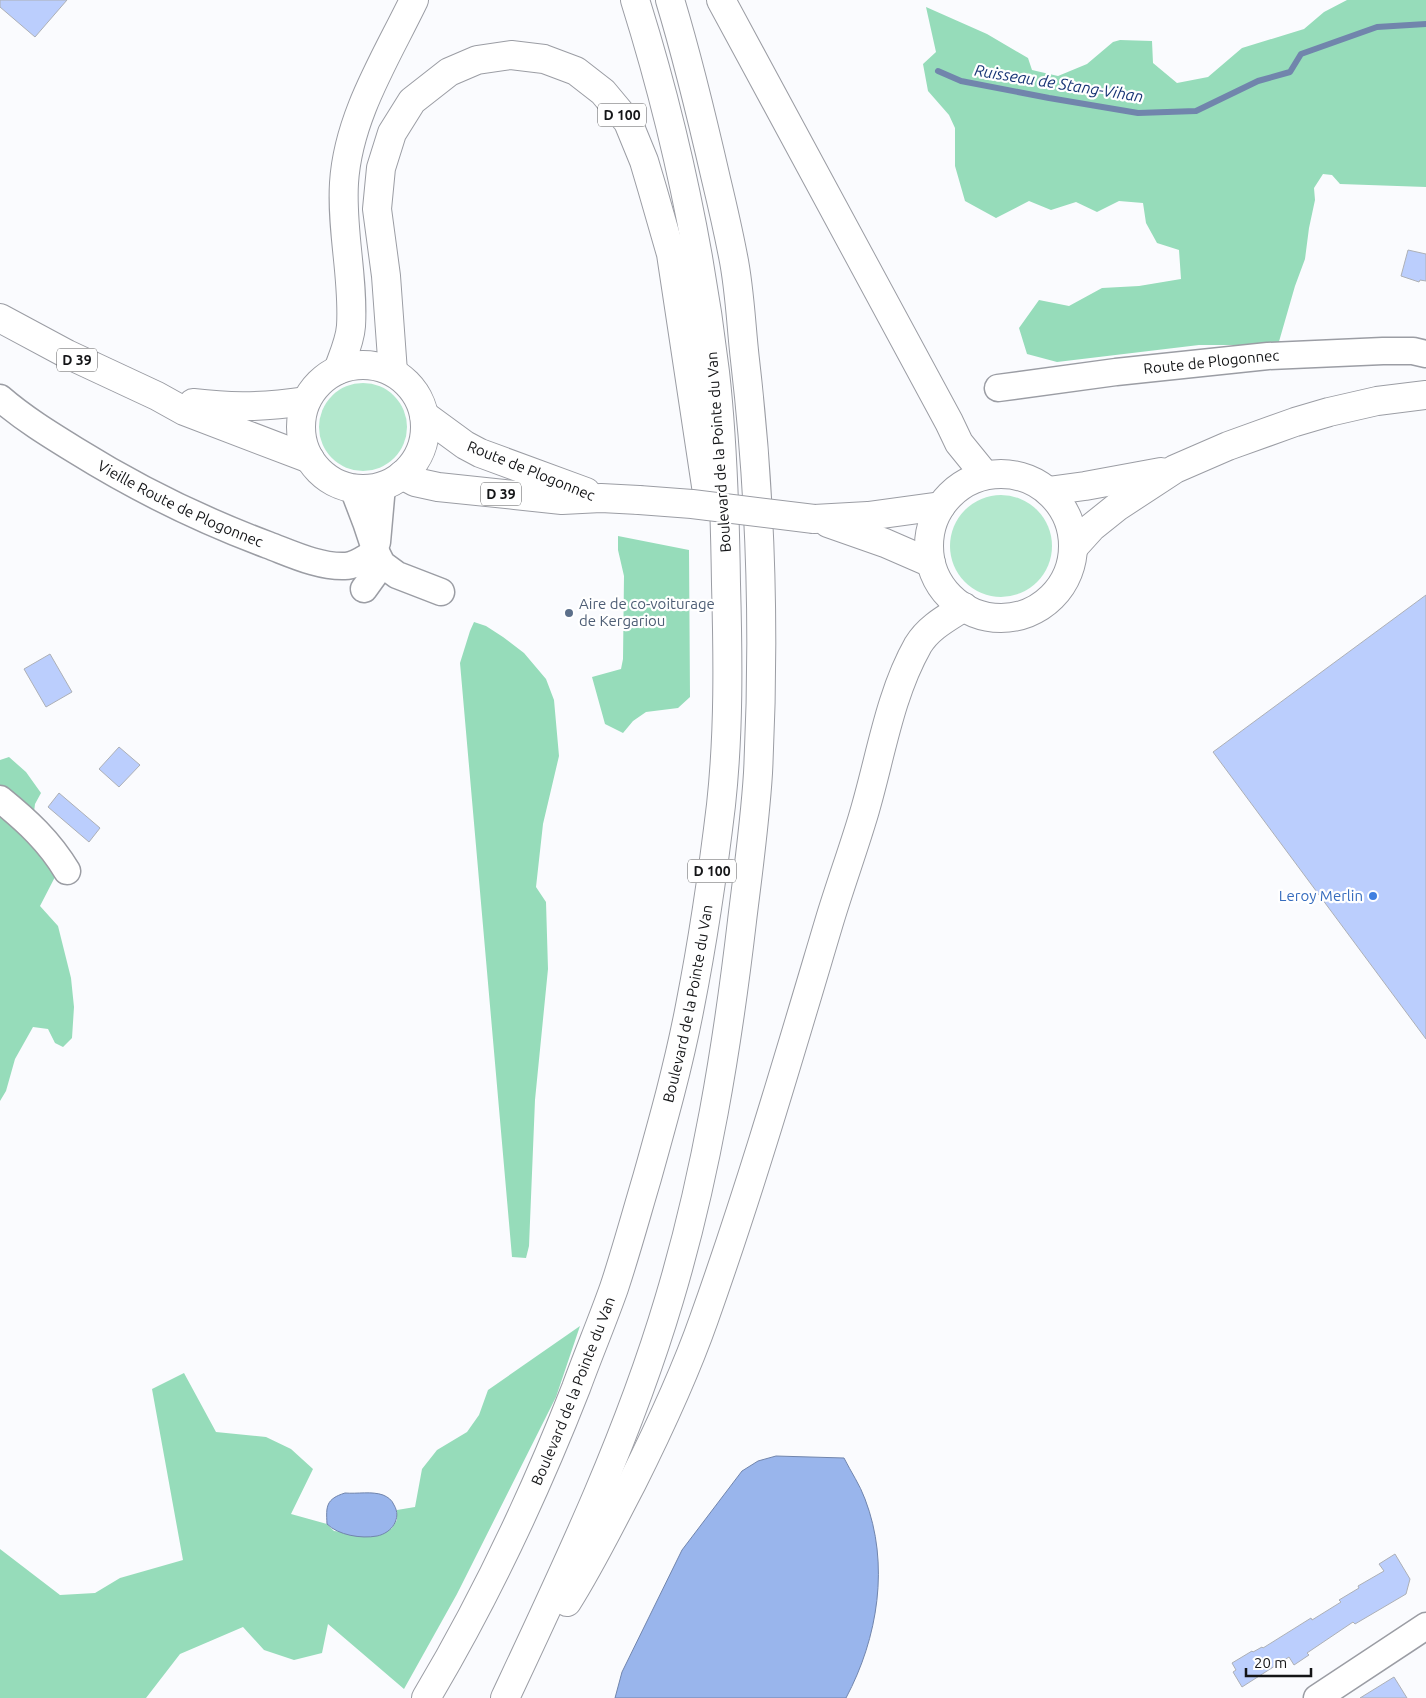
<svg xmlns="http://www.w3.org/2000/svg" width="1426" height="1698" viewBox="0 0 1426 1698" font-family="Ubuntu,sans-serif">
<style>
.green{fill:#b3e8cd}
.forest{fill:#96dcba}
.water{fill:#99b5ec;stroke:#7185ac}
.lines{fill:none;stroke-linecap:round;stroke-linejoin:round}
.stream{stroke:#7185ac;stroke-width:6}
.building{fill:#bbcefd;stroke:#adb0b6}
.minor-casing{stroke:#9b9da4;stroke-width:29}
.major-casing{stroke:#9b9da4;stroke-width:30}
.highway-casing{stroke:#9b9da4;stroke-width:30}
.minor{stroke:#fff;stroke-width:26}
.major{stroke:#fff;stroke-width:28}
.highway{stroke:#fff;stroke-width:28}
.major-bridge-casing{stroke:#9b9da4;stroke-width:30;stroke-linecap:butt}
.major-bridge{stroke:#fff;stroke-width:28}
.service-dot{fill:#5c6f8a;stroke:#fff;stroke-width:2}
.shop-dot{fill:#3f7fe0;stroke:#fff;stroke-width:2}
.labels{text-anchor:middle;stroke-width:4.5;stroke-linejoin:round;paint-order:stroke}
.shield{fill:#fff;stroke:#5a5b5d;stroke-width:1}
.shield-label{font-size:14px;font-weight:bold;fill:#141517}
.street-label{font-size:15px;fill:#141517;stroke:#fff}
.service-label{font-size:15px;fill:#4e5e75;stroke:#fff;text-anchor:start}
.shop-label{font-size:15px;fill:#366cbe;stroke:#fff;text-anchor:end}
.water-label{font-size:16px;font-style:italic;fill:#193676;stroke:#fff}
</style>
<rect width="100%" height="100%" fill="#fafbfe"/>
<g class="green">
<circle cx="363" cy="427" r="44"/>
<circle cx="1001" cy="546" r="51"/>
</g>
<g class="forest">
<path d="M 1347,0 L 1426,0 L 1426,187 L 1340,184 L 1332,175 L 1323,174 L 1314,188 L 1315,200 L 1309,228 L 1305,259 L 1295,286 L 1278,345 L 1199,345 L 1057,362 L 1027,354 L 1019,328 L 1039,300 L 1069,306 L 1102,288 L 1139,286 L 1181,279 L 1179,250 L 1157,243 L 1146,223 L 1143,203 L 1119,201 L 1097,212 L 1076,202 L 1051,210 L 1029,201 L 996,218 L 965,201 L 955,166 L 955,128 L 949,115 L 928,91 L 923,64 L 936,52 L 926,7 L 987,34 L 1028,58 L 1032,70 L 1058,76 L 1087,64 L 1113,42 L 1120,40 L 1152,41 L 1153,63 L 1177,83 L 1208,77 L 1242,48 L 1304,29 L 1324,12 Z"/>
<path d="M 618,536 L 689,550 L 690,697 L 678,708 L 646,712 L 633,721 L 623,733 L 605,724 L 592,677 L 621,669 L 623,659 L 624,576 L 618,550 Z"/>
<path d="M 474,622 L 486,626 L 503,637 L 524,653 L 546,679 L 554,700 L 559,756 L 543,824 L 536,887 L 546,902 L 548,969 L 535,1100 L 529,1246 L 526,1258 L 512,1257 L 460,663 L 470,631 Z"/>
<path d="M 9,757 L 26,772 L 41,793 L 35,804 L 34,812 L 56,875 L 40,906 L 58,926 L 71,978 L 74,1007 L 72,1038 L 63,1047 L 55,1043 L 48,1029 L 33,1027 L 15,1059 L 6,1091 L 0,1101 L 0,760 Z"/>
<path d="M 580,1326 L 556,1397 L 457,1594 L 404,1689 L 328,1624 L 322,1653 L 294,1660 L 264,1650 L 243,1627 L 180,1654 L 146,1698 L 0,1698 L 0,1549 L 60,1595 L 95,1593 L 120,1578 L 183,1560 L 152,1389 L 184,1373 L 216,1432 L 266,1437 L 291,1449 L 313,1469 L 291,1514 L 327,1524 L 334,1531 L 378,1536 L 392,1528 L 397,1520 L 397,1510 L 415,1507 L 422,1469 L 437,1450 L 467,1432 L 479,1415 L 488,1390 Z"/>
</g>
<g class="water">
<path d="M 776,1456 L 844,1458 C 851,1472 860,1485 865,1499 C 890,1564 878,1638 846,1698 L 615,1698 L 622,1672 L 682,1550 L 742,1471 L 758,1461 Z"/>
<path d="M 345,1493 C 357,1494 372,1491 383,1495 C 388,1497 392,1500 394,1505 C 402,1518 392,1533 377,1536 C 361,1539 338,1535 327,1524 C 326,1506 326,1499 345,1493 Z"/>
</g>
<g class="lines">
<path class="stream" d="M 938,71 L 961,81 L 1049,98 L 1138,113 L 1196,111 L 1258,81 L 1290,72 L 1301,54 L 1377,27 L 1426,24"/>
</g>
<g class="building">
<path d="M 0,0 L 67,0 L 35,37 L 0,7 Z"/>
<path d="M 1408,250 L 1426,254 L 1426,281 L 1420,280 L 1419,282 L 1401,276 Z"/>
<path d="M 1426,595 L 1426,1039 L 1213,752 Z"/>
<path d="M 50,654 L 72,692 L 46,707 L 24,669 Z"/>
<path d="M 119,747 L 140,765 L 119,787 L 99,769 Z"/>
<path d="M 59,793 L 100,828 L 89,842 L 48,807 Z"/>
<path d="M 1395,1554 L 1410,1579 L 1406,1594 L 1355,1624 L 1353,1622 L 1307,1653 L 1309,1655 L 1294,1665 L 1289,1657 L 1242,1687 L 1233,1672 L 1236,1670 L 1232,1663 L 1252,1651 L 1253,1652 L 1262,1647 L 1263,1648 L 1311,1618 L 1312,1620 L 1341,1602 L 1339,1600 L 1359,1588 L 1358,1586 L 1384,1571 L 1379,1564 Z"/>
<path d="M 1394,1677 L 1407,1698 L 1360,1698 Z"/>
</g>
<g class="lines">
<defs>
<g id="minor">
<path id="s1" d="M 998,388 L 1116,372 L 1268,356 L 1383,351 L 1413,351 L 1426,354"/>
<path id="s2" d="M 0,398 C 23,418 49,434 75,450 C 136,488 201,520 268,545 C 292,554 319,567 345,566 C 356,566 366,557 376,552"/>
<path d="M 353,488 L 366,522 L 376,552 L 382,564 L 397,575 L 441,592"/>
<path d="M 377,542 L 382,486"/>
<path d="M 364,589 L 382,564"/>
<path d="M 0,799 C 27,821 49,841 67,871"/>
<path d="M 1317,1698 L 1426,1626"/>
</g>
<g id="major">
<path d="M 0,318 L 67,354 L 157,396 L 184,411 L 310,459"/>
<circle cx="363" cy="427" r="62"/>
<path d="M 193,403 C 234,408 266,407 306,401"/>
<path d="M 424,415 L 465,445 L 480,453 L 586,492"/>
<circle cx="1001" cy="546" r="72"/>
<path d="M 402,475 L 415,482 L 438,487 L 515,495 L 562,500 L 601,498 L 639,500"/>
<path d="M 1048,491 L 1085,486 L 1161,472"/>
<path d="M 814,519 L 868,516 L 941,506"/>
<path d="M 828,523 L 885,543 L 931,563"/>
<path d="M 1073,548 L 1092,527 L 1117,507 L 1175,469 L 1228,446 L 1295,422 L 1329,412 L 1377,401 L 1426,395"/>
</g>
<g id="highway">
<path d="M 721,0 L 949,422 L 959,443 L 985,475"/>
<path d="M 338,370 C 343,356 350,341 351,326 C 354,278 341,231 344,183 C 348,117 386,58 414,0"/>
<path d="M 393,372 L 386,276 L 377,209 L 381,168 L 392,133 L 412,101 L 449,72 L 477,60 L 511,55 L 544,59 L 576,71 L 603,92 L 628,122 L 644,161 L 652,188 L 671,254 L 709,506"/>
<path d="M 567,1602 C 591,1564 611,1523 632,1483 C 659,1429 684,1376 704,1319 C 751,1187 790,1053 830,919 C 840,886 852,853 862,820 C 880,762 888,698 918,645 C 929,627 947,618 964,607"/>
<path id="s3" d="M 426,1698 C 485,1599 534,1495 576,1388 C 588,1355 602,1322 614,1288 C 626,1252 636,1215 647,1178 C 663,1121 679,1064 690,1006 C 703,940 713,872 721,805 C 729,732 728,657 726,584 C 725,513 723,442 715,372 C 700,246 673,121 635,0"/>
<path d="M 505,1698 C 566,1568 628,1438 669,1300 C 706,1177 727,1049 742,921 C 748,872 755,822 758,773 C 765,635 761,497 745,360 C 741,326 740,290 733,256 C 728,230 722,204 716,179 C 702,118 688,59 670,0"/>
</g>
</defs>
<use href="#minor" class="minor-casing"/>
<use href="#major" class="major-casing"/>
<use href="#highway" class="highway-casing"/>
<use href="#minor" class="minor"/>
<use href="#major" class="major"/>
<use href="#highway" class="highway"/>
<defs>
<path id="major-bridge" d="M 639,500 L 692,504 L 814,519"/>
</defs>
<use href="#major-bridge" class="major-bridge-casing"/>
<use href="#major-bridge" class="major-bridge"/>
</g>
<circle class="service-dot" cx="569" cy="613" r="5"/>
<circle class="shop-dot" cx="1373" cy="896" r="5"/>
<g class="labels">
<g class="shield">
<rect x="598" y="103.5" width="48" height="23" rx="4"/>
<rect x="57" y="348.5" width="40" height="23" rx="4"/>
<rect x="481" y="482.5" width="40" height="23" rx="4"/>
<rect x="688" y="859.5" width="48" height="23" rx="4"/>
</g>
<g class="shield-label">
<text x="622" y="120">D 100</text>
<text x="77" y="365">D 39</text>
<text x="501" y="499">D 39</text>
<text x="712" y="876">D 100</text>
</g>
<g class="street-label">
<text dy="5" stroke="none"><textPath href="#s1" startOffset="215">Route de Plogonnec</textPath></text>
<text transform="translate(719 452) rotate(-94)" y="5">Boulevard de la Pointe du Van</text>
<text transform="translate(531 471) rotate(22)" y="5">Route de Plogonnec</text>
<text dy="5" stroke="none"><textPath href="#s2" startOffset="210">Vieille Route de Plogonnec</textPath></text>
<text dy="5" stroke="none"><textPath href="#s3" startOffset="746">Boulevard de la Pointe du Van</textPath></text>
<text dy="5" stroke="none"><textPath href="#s3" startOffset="341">Boulevard de la Pointe du Van</textPath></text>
</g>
<g class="service-label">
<text x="579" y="609">Aire de co-voiturage<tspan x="579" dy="17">de Kergariou</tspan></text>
</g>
<g class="shop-label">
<text x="1363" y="901">Leroy Merlin</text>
</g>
<g class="water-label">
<text transform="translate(1059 83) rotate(9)" y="6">Ruisseau de Stang-Vihan</text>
</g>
</g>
<path d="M1246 1668v8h65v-8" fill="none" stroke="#141517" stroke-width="2.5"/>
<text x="1254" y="1668" font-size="15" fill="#141517" stroke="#ffffff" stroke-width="4" paint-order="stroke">20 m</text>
</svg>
